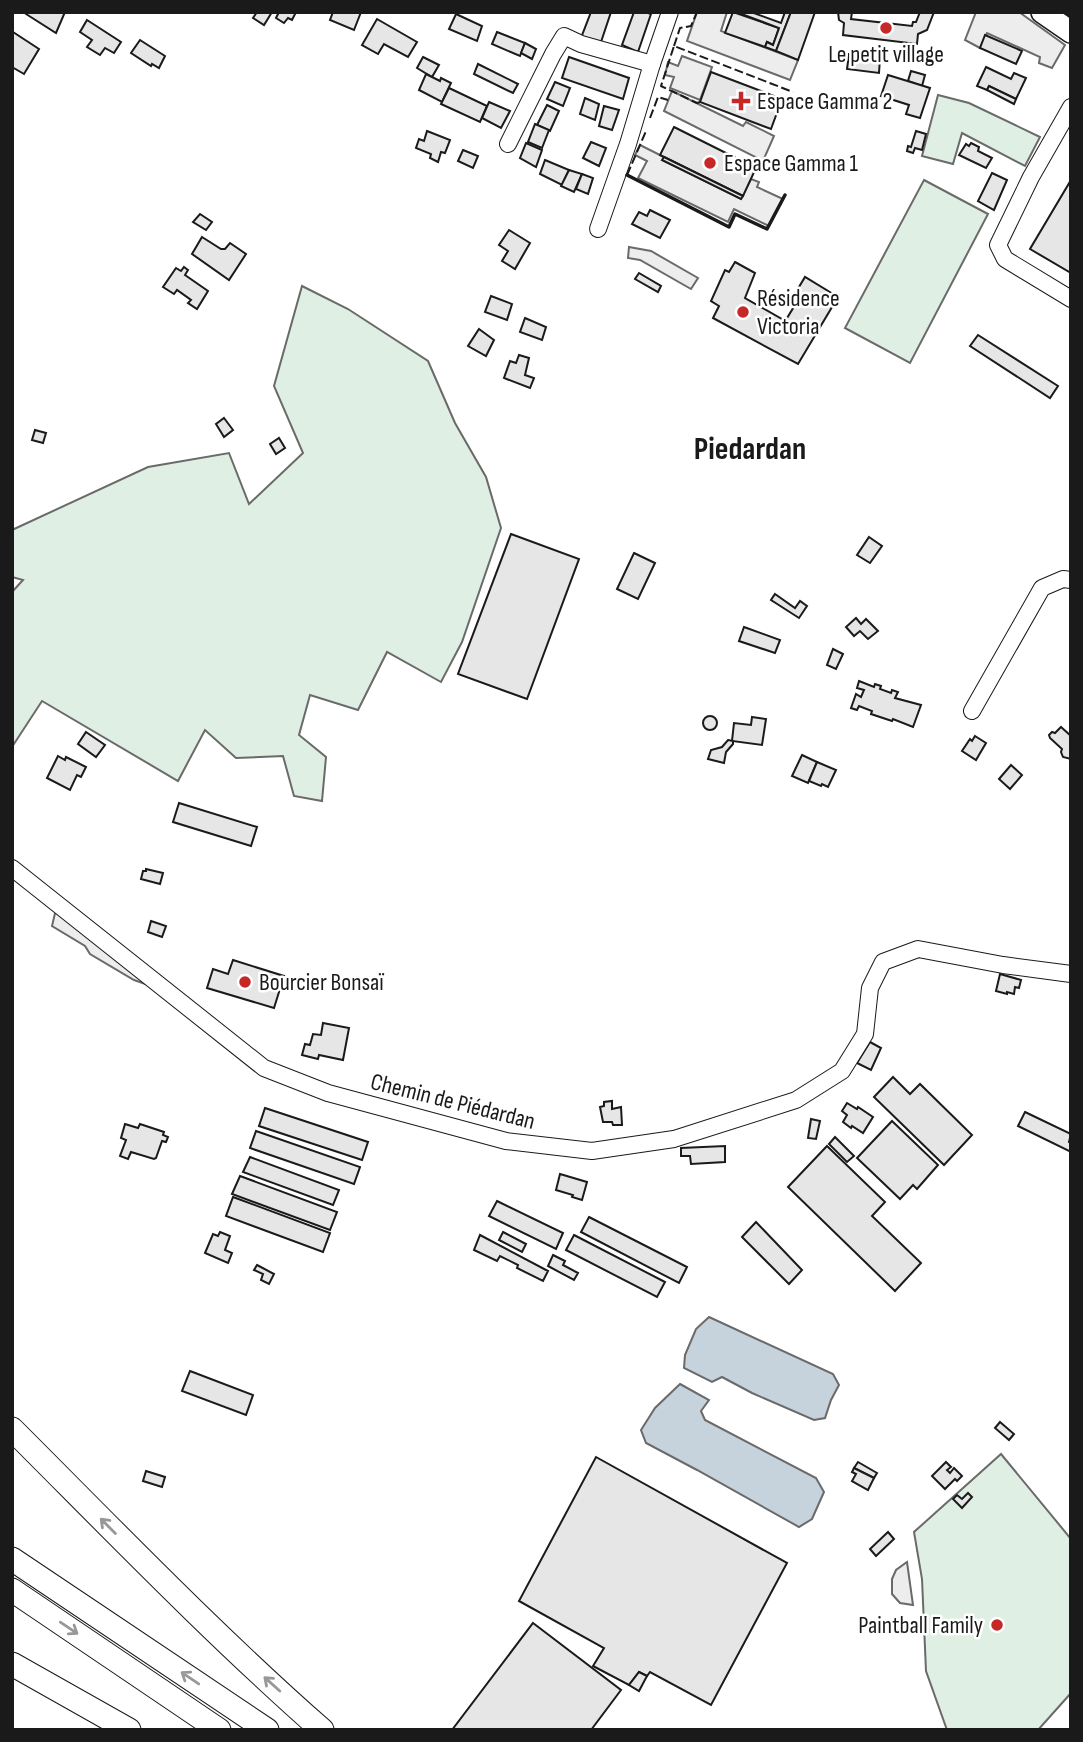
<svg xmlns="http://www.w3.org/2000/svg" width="1083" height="1742" viewBox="0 0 1083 1742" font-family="'Sofia Sans Condensed',sans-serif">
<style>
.green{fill:#e0efe3;stroke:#6a6a6a;stroke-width:2}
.parking{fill:#ededed;stroke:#6a6a6a;stroke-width:2}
.water{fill:#c6d2dc;stroke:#6a6a6a;stroke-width:2}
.building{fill:#e6e6e6;stroke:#1a1a1a;stroke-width:2}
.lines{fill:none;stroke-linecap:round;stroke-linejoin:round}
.minor-casing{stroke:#1a1a1a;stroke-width:18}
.major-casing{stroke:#1a1a1a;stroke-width:24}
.highway-casing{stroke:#1a1a1a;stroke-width:25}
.minor{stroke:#fff;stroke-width:16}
.major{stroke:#fff;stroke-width:21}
.highway{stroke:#fff;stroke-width:23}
.fence{stroke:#1a1a1a;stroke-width:2;stroke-dasharray:9 3.5;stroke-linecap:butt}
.wall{stroke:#1a1a1a;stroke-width:3.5}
.oneway{stroke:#989898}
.poi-dot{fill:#c62828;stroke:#fff;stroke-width:2.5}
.labels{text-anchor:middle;stroke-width:5;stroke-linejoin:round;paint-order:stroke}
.poi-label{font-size:24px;fill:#1a1a1a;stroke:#fff;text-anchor:start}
.street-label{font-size:24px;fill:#1a1a1a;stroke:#fff}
.district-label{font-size:32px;font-weight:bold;fill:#1a1a1a;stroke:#fff}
</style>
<rect width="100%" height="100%" fill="#fff"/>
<g class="green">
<path d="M 938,95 L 969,103 L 1040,137 L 1025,166 L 962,133 L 953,164 L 922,156 Z"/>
<path d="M 924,180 L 988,214 L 910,363 L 845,328 Z"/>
<path d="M 302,286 L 348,309 L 428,361 L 455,423 L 486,477 L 501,528 L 462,642 L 441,682 L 387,652 L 358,710 L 310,695 L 299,735 L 326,757 L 322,801 L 294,796 L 283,756 L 236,758 L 205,730 L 178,781 L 42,701 L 12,747 L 12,592 L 23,580 L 12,577 L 12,530 L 148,467 L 229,453 L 249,504 L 303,453 L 274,386 Z"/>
<path d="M 1001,1454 L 1071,1539 L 1071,1693 L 1038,1730 L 947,1730 L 926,1671 L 922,1579 L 914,1532 Z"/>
</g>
<g class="parking">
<path d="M 697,12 L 727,12 L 721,31 L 798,60 L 790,80 L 687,41 Z"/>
<path d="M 976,12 L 1019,12 L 1065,45 L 1052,68 L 1039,63 L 1040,57 L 987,33 L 980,48 L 965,40 Z"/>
<path d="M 682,56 L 712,67 L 700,100 L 670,88 L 674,77 L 665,75 L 668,62 L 678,66 Z"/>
<path d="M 672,91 L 743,126 L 746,122 L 774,136 L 763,161 L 664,111 Z"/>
<path d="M 640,145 L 664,157 L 663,160 L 741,199 L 751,179 L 759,182 L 757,187 L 783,199 L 769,226 L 734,209 L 728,222 L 638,178 L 647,161 L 635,155 Z"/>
<path d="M 629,247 L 651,251 L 698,278 L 691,289 L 640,260 L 628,258 Z"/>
<path d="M 56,909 L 157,988 L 134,980 L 90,954 L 85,946 L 52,926 Z"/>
<path d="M 907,1562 L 913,1605 L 900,1603 L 892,1594 L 892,1579 L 896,1570 Z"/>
</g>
<g class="water">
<path d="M 709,1317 L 833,1374 L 839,1385 L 831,1400 L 825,1418 L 814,1420 L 752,1393 L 722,1377 L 712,1382 L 684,1368 L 685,1355 L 696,1329 Z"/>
<path d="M 680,1384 L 709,1400 L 701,1411 L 705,1420 L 816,1478 L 824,1492 L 812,1519 L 799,1527 L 697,1470 L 646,1443 L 641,1430 L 655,1408 Z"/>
</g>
<g class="building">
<path d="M 27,12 L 65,12 L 56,33 L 26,14 Z"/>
<path d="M 257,12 L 272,12 L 264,25 L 253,18 Z"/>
<path d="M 279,12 L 292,12 L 295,14 L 292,20 L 288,18 L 284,23 L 276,18 Z"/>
<path d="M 333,12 L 361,12 L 354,30 L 330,20 Z"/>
<path d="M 591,12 L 611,12 L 600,45 L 581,38 Z"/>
<path d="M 634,12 L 645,12 L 651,14 L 638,52 L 622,45 Z"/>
<path d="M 733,12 L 779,28 L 773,45 L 767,42 L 765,47 L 725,33 Z"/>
<path d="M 736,12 L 751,12 L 781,23 L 785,12 L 791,12 L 776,51 L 765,47 L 767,42 L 773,45 L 779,28 Z"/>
<path d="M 791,12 L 815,12 L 798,60 L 776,51 Z"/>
<path d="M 838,12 L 852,12 L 851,19 L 912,26 L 913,22 L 916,22 L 920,12 L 934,12 L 927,30 L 918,34 L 917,44 L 843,35 L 844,23 L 839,20 Z"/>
<path d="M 456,14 L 482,26 L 477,41 L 449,29 Z"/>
<path d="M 377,19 L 417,42 L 408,57 L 384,44 L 378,54 L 362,45 Z"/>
<path d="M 87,20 L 121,42 L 114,53 L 105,48 L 100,55 L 87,47 L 92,40 L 80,32 Z"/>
<path d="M 13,32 L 39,49 L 24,74 L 12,67 Z"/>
<path d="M 497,32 L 525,43 L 520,56 L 492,44 Z"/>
<path d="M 985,35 L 1022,51 L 1016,64 L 980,48 Z"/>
<path d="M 140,40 L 165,56 L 159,68 L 152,64 L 151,66 L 131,53 Z"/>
<path d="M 525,43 L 536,49 L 532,59 L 521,53 Z"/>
<path d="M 849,54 L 880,58 L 879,73 L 847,69 Z"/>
<path d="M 423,57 L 439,65 L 432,77 L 417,68 Z"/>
<path d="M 569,57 L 629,78 L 623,99 L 562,78 Z"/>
<path d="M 478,64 L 518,84 L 513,93 L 474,74 Z"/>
<path d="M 986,67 L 1011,79 L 1014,73 L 1026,78 L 1016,99 L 989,86 L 987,90 L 977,86 Z"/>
<path d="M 911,71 L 925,75 L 922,86 L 908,81 Z"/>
<path d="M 711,72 L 782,99 L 771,129 L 700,102 Z"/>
<path d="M 426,74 L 440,81 L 441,78 L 451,83 L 442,102 L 419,90 Z"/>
<path d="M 888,75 L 930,88 L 920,118 L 906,114 L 909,105 L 881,96 Z"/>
<path d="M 555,82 L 570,88 L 563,106 L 547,99 Z"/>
<path d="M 989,86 L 1016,99 L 1014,104 L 987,90 Z"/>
<path d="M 449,88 L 487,106 L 480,122 L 441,104 Z"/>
<path d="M 585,98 L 599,104 L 595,120 L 580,114 Z"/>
<path d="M 489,102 L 510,111 L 501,128 L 482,118 Z"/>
<path d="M 547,105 L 559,111 L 550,131 L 537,125 Z"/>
<path d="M 604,106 L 619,110 L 612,130 L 599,126 Z"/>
<path d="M 535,124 L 549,130 L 542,148 L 528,142 Z"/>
<path d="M 674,127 L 756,168 L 743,196 L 660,155 Z"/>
<path d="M 427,131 L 450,140 L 445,153 L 441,152 L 438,162 L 430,158 L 431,154 L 416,148 L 419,139 L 424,141 Z"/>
<path d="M 916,131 L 926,134 L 922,150 L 915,148 L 913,153 L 907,151 L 908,146 L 911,147 Z"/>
<path d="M 591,142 L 606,148 L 599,166 L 583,158 Z"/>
<path d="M 526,143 L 542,150 L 536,167 L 520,158 Z"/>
<path d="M 971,143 L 979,147 L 978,151 L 992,158 L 986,168 L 959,155 L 966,144 L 969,146 Z"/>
<path d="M 463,150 L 478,156 L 473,168 L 458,161 Z"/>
<path d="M 664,157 L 743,196 L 741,199 L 662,160 Z"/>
<path d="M 545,160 L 569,170 L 562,185 L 540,174 Z"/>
<path d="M 569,170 L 582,174 L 574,192 L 561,186 Z"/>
<path d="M 992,173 L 1007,180 L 994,210 L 978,201 Z"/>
<path d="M 582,174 L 593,178 L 588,194 L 576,189 Z"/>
<path d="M 1071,180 L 1071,273 L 1030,249 Z"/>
<path d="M 650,210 L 670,220 L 660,238 L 632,224 L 639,212 L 647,216 Z"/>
<path d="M 200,214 L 212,222 L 206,230 L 193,222 Z"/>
<path d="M 509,230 L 530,243 L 515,269 L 502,261 L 508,251 L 499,245 Z"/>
<path d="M 202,237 L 221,249 L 225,249 L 230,243 L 246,254 L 229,280 L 192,254 Z"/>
<path d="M 735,262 L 755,273 L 745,298 L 782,319 L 787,318 L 795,305 L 790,302 L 805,277 L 838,297 L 798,364 L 713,318 L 719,306 L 711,301 L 725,270 L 729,272 Z"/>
<path d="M 184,267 L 188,270 L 185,275 L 208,291 L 197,309 L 188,303 L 191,300 L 177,290 L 174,294 L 163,287 L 176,268 L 181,271 Z"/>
<path d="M 639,273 L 661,286 L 658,292 L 635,279 Z"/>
<path d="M 491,296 L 512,304 L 507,320 L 485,312 Z"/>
<path d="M 525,318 L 546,327 L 542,340 L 520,332 Z"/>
<path d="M 479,329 L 494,340 L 486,356 L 468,346 Z"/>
<path d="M 978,335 L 1058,386 L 1050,398 L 970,346 Z"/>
<path d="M 519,355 L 529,358 L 525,375 L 534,378 L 530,388 L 504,378 L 510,361 L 516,363 Z"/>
<path d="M 224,418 L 233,430 L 224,437 L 216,424 Z"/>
<path d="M 35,430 L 46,433 L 43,443 L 32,440 Z"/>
<path d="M 279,438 L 285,448 L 276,454 L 270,444 Z"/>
<path d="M 511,534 L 579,559 L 527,699 L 458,674 Z"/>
<path d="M 869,537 L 882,546 L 870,563 L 857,555 Z"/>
<path d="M 634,553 L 655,563 L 638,599 L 617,589 Z"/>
<path d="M 775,594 L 795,608 L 800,601 L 807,606 L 799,618 L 771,600 Z"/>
<path d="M 856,618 L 861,624 L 866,619 L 878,631 L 868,639 L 860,631 L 854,636 L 846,627 Z"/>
<path d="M 744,627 L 780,640 L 775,653 L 739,641 Z"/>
<path d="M 833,649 L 843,654 L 836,669 L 827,665 Z"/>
<path d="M 859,681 L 874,687 L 875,684 L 881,686 L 880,689 L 891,693 L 892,690 L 898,692 L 895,698 L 921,705 L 913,727 L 893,719 L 892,721 L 871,714 L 872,711 L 859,706 L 857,710 L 851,708 L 856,694 L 861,697 L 864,690 L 857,688 Z"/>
<circle cx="710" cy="723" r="7"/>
<path d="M 752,717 L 766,719 L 762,745 L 732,741 L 734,723 L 751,725 Z"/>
<path d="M 1061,727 L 1071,736 L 1071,759 L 1063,757 L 1061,752 L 1062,749 L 1050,738 L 1049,735 L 1052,732 L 1055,733 Z"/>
<path d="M 86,732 L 105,745 L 96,757 L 78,744 Z"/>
<path d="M 975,736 L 986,743 L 976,760 L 962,751 L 970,739 L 972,741 Z"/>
<path d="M 728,740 L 733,741 L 733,744 L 726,752 L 724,763 L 708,759 L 711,750 L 722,747 Z"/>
<path d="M 802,755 L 817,762 L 808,783 L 792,776 Z"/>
<path d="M 58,756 L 65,760 L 66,757 L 86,767 L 81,777 L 77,775 L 70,790 L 47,778 Z"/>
<path d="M 817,762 L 836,770 L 828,787 L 822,784 L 821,786 L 809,781 Z"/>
<path d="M 1011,765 L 1022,775 L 1010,789 L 999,779 Z"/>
<path d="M 179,803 L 257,827 L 251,846 L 173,822 Z"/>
<path d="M 146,869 L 163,873 L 160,884 L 141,879 L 143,871 L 146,871 Z"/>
<path d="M 151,921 L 166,926 L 162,937 L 148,932 Z"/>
<path d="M 233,960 L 284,976 L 274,1008 L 207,988 L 213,969 L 228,974 Z"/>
<path d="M 1000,974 L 1021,980 L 1019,988 L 1015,987 L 1014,994 L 1007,992 L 1007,994 L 996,991 Z"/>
<path d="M 323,1023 L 349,1028 L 343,1060 L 319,1055 L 318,1059 L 302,1055 L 305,1044 L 310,1045 L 313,1034 L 321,1035 Z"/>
<path d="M 870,1042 L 881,1048 L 871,1070 L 857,1063 Z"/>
<path d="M 893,1077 L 910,1094 L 920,1084 L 972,1135 L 944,1165 L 874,1097 Z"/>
<path d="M 612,1101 L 612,1109 L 621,1107 L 622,1125 L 613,1125 L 612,1122 L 603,1122 L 600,1107 L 604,1106 L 604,1102 Z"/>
<path d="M 847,1103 L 857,1109 L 858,1107 L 873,1117 L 863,1133 L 852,1126 L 851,1128 L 843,1122 L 847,1115 L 842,1111 Z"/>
<path d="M 265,1108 L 368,1142 L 362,1160 L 259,1126 Z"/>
<path d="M 1025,1112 L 1071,1134 L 1069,1142 L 1071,1143 L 1071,1152 L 1018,1126 Z"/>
<path d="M 811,1119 L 820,1121 L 816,1139 L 808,1138 Z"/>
<path d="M 892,1121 L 938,1165 L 917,1189 L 913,1185 L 900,1199 L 857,1158 Z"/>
<path d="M 125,1124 L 138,1128 L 140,1124 L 164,1132 L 163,1135 L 168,1137 L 166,1142 L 162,1141 L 156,1158 L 154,1159 L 131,1152 L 128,1159 L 120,1156 L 126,1140 L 121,1138 Z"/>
<path d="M 256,1131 L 360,1167 L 354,1184 L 250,1148 Z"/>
<path d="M 835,1137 L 854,1156 L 847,1162 L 829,1144 Z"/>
<path d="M 725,1146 L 725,1162 L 691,1164 L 690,1156 L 681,1156 L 681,1148 Z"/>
<path d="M 827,1146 L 885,1202 L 872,1216 L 921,1263 L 895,1291 L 788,1187 Z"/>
<path d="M 250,1157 L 339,1190 L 333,1205 L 243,1172 Z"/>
<path d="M 560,1174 L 587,1182 L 582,1200 L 572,1197 L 573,1195 L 556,1190 Z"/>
<path d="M 240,1176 L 337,1212 L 330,1230 L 232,1194 Z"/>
<path d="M 233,1197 L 330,1233 L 323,1252 L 226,1216 Z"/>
<path d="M 497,1201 L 563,1233 L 556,1249 L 489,1216 Z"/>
<path d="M 589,1217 L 687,1267 L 679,1283 L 581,1232 Z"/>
<path d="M 756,1222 L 802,1270 L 789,1284 L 742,1237 Z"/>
<path d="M 220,1232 L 230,1236 L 225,1250 L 232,1253 L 228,1263 L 205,1253 L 213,1234 L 218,1236 Z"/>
<path d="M 503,1232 L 526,1244 L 522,1252 L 499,1240 Z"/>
<path d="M 480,1235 L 548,1271 L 543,1281 L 517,1268 L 518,1265 L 500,1256 L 497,1261 L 474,1250 Z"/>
<path d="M 574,1235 L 665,1282 L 657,1297 L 566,1250 Z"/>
<path d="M 553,1255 L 565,1261 L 563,1265 L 578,1273 L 574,1280 L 548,1266 Z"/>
<path d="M 257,1265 L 274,1274 L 269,1284 L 261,1280 L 263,1274 L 254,1270 Z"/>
<path d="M 190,1371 L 253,1395 L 246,1415 L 182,1391 Z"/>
<path d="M 1000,1422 L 1014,1434 L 1009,1440 L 995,1428 Z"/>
<path d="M 596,1457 L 787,1563 L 711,1705 L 650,1672 L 647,1676 L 639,1672 L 629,1685 L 593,1666 L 604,1648 L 519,1601 Z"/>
<path d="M 858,1462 L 877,1473 L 874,1478 L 854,1468 Z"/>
<path d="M 946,1462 L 951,1467 L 947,1470 L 950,1473 L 954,1468 L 962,1476 L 957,1481 L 955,1479 L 945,1489 L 932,1476 Z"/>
<path d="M 854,1468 L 874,1478 L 868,1490 L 852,1481 L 856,1474 L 852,1472 Z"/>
<path d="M 146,1471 L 165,1477 L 162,1487 L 143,1481 Z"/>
<path d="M 968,1493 L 972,1497 L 962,1508 L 953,1499 L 957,1495 L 962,1499 Z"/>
<path d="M 888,1532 L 894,1539 L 876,1556 L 870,1549 Z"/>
<path d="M 533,1623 L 621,1690 L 591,1730 L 452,1730 Z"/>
<path d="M 639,1672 L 647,1676 L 639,1691 L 629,1685 Z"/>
</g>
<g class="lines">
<defs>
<g id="minor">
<path d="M 1071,107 L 1031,177 L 998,245 L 1005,259 L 1071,299"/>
<path d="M 508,144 L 553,54 L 564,36 L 581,44 L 652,64"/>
<path d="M 598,229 L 628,144 L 652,64 L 670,12"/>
<path d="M 972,711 L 1042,588 L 1063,579 L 1071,580"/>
<path d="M 12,868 L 264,1068 L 328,1093 L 506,1141 L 592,1151 L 674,1139 L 796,1100 L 842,1071 L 865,1034 L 870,988 L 883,962 L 918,949 L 1003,965 L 1071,974"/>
</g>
<path id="major" d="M 1042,12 L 1071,32"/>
<g id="highway">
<path d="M 12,1429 C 114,1531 214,1635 322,1730"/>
<path d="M 12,1559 L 267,1730"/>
<path d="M 12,1590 L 219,1730"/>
<path d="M 12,1664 L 129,1730"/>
</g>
</defs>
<use href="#minor" class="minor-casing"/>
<use href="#major" class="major-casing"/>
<use href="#highway" class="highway-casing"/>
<use href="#minor" class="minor"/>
<use href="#major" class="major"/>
<use href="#highway" class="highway"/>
<g class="fence">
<path d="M 674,46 L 680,28 L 691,26 L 697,12"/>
<path d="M 700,102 L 697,103 L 661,86 L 674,46 L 793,92"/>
<path d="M 650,118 L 658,97 L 668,100"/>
<path d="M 627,175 L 646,131"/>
</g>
<g class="wall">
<path d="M 1065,12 L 1071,16"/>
<path d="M 627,175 L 729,227 L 735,214 L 767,229 L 785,195"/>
</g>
</g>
<defs><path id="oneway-shaft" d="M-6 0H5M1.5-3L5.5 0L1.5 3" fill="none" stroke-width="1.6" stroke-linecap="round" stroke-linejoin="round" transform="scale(1.75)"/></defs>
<g class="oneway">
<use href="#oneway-shaft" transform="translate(108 1526) rotate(-135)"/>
<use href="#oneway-shaft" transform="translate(69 1628) rotate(34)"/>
<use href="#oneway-shaft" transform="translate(190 1678) rotate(-146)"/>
<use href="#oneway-shaft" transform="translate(272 1684) rotate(-138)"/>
</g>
<g class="poi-dot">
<circle cx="886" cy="28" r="7"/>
<path d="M737.5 90.5h7v7h7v7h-7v7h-7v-7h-7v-7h7z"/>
<circle cx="710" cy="163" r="7"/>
<circle cx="743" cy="312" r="7"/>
<circle cx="245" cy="982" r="7"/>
<circle cx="997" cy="1625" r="7"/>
</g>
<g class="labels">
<g class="poi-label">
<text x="886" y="62" text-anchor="middle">Le petit village</text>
<text x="757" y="109">Espace Gamma 2</text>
<text x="724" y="171">Espace Gamma 1</text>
<text x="757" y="306">Résidence<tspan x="757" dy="28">Victoria</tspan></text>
<text x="259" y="990">Bourcier Bonsaï</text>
<text x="983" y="1633" text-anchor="end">Paintball Family</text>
</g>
<g class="street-label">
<text transform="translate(453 1101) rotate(14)" y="8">Chemin de Piédardan</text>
</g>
<g class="district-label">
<text x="750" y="459">Piedardan</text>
</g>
</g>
<rect width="1083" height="1742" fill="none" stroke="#1a1a1a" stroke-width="28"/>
</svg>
